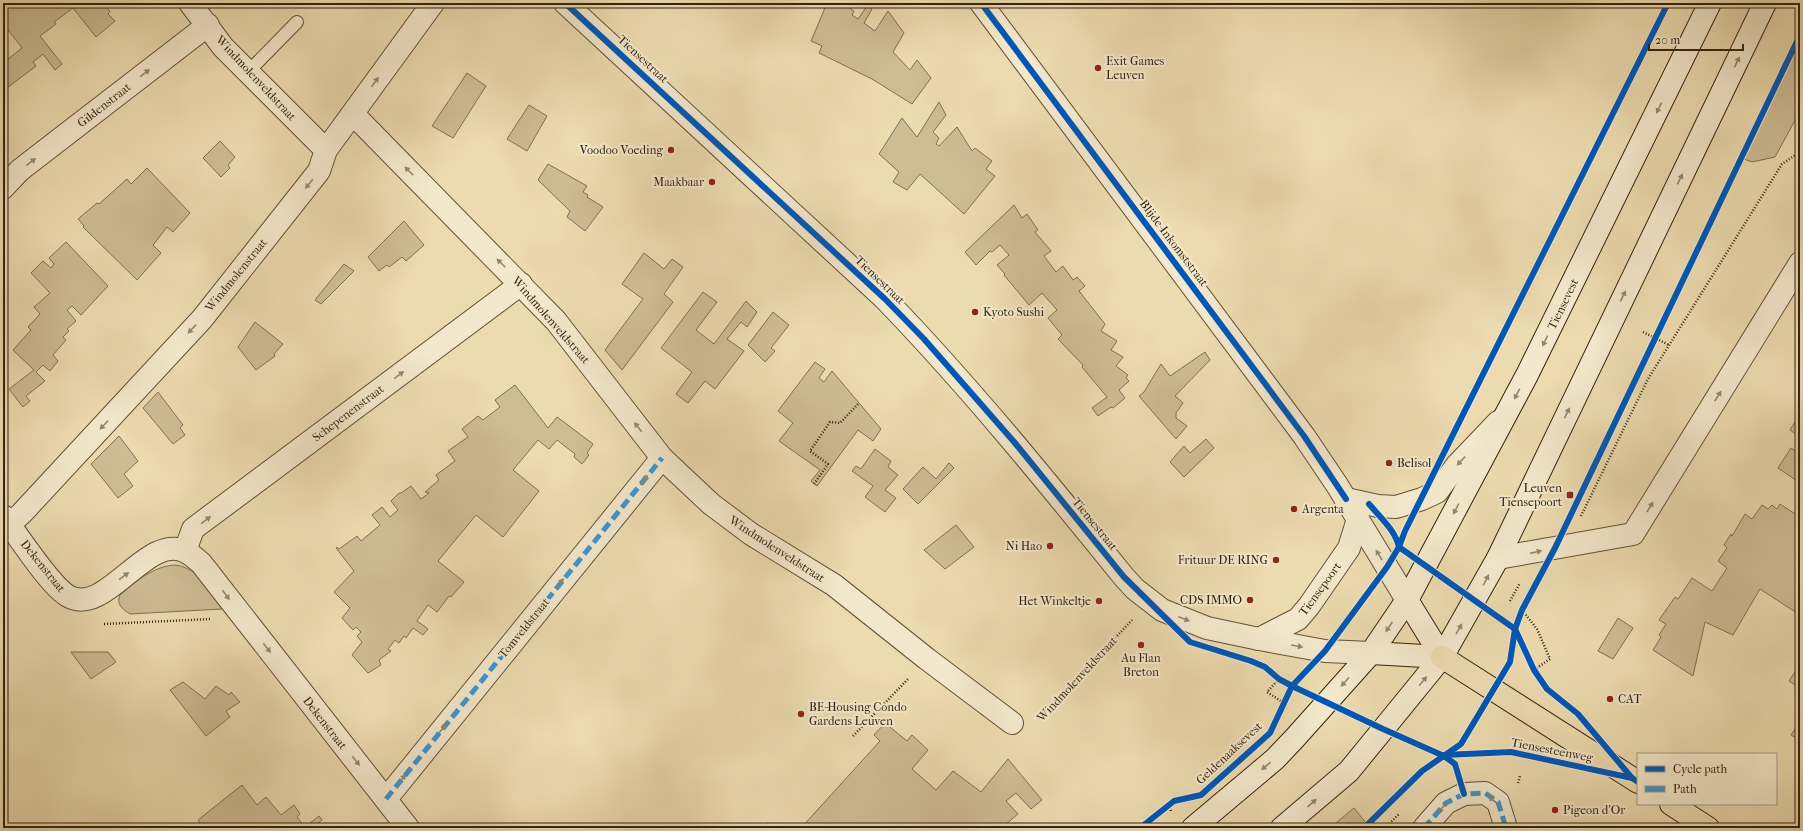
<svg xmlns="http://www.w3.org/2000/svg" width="1803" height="831" viewBox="0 0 1803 831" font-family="'IM FELL French Canon',serif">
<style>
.green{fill:#cdbc94;stroke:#807052}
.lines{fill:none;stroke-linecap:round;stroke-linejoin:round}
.service-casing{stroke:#615137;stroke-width:14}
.minor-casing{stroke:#615137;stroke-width:24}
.tertiary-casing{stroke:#615137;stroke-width:24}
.secondary-casing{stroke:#33230f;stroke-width:24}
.primary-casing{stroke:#33230f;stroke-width:24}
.path{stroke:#33230f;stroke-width:2.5;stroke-dasharray:1 2;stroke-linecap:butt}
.service{stroke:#f3e8cb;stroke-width:12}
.minor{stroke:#f3e8cb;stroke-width:22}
.tertiary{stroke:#f3e8cb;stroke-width:22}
.secondary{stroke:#f3e8cb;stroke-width:22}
.primary{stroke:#ecdbaf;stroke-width:22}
.quiet{stroke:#3d95d2;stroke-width:5;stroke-dasharray:10 5;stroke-linecap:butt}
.cycleway-casing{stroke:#f3e8cb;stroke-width:8}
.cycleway{stroke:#0057b8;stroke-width:6}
.oneway{fill:#93866d}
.poi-dot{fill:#8f2418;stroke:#f3e8cb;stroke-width:1.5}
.labels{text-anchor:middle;stroke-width:4;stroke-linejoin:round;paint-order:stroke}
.street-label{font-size:12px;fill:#33230f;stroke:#f3e8cb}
.poi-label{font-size:12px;fill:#33230f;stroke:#f3e8cb;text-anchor:start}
</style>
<rect width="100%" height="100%" fill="#ecdbaf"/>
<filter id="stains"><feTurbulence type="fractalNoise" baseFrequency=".005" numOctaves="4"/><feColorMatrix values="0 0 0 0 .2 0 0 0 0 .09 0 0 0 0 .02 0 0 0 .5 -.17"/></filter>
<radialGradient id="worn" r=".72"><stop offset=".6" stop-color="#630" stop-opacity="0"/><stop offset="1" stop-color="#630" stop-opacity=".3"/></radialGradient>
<g class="green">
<path d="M 3,3 L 102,3 L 110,11 L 108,14 L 115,21 L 96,37 L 73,8 L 54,22 L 56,24 L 40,36 L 62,64 L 55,70 L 43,54 L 33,62 L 36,66 L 3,91 L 3,63 L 22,48 L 3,23 Z"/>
<path d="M 827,3 L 842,3 L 854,11 L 852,15 L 858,19 L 867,6 L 872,9 L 864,23 L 875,31 L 888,11 L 904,33 L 893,52 L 910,70 L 917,60 L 931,78 L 912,104 L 872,79 L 819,53 L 822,46 L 811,41 Z"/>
<path d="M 1800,40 L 1800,111 L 1775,157 L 1752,162 L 1744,159 Z"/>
<path d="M 467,73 L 486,86 L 453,138 L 432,126 Z"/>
<path d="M 939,102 L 946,115 L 933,132 L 939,138 L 936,144 L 939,146 L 957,127 L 972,151 L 975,148 L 992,161 L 986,169 L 995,176 L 964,214 L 920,174 L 907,190 L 893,182 L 899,172 L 879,154 L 902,118 L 917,137 Z"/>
<path d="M 529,105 L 547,116 L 527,151 L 507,139 Z"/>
<path d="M 220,141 L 235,157 L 228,165 L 230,168 L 221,177 L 203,158 Z"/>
<path d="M 548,164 L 587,186 L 583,192 L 588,195 L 587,197 L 603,207 L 585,231 L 567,217 L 570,211 L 538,180 Z"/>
<path d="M 147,168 L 190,213 L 173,232 L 167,227 L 153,245 L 161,253 L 137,280 L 83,227 L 84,226 L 78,219 L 97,203 L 99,204 L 127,179 L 131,184 Z"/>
<path d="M 1014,205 L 1022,218 L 1027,214 L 1038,230 L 1035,232 L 1051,251 L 1044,256 L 1056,272 L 1063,266 L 1073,280 L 1077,277 L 1085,286 L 1079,291 L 1105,324 L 1101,331 L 1117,341 L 1111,350 L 1123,357 L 1116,366 L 1128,375 L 1126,378 L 1129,381 L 1119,390 L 1125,398 L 1113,408 L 1111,407 L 1098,416 L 1092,408 L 1107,397 L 1082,367 L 1083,365 L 1058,339 L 1062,335 L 1048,318 L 1057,310 L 1042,293 L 1029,305 L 1004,275 L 1005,274 L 997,265 L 1009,255 L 1000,245 L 992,252 L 990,251 L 976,265 L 965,252 Z"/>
<path d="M 404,221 L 424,245 L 406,261 L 402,257 L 389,267 L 387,265 L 379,271 L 368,257 Z"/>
<path d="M 66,242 L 108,286 L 81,315 L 72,306 L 67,310 L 76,321 L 67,329 L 69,331 L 63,337 L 66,340 L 53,355 L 58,361 L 50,371 L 43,365 L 36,372 L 45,381 L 26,396 L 30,401 L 23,407 L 9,389 L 34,370 L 13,350 L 31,330 L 28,327 L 40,314 L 34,307 L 50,293 L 31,273 L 43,261 L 51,268 L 54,264 L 49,258 Z"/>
<path d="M 644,253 L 664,269 L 672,259 L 683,267 L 664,294 L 673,302 L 622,370 L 605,350 L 643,299 L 622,284 Z"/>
<path d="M 344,264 L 354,271 L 321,304 L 315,300 Z"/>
<path d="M 703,292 L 717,302 L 696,330 L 714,344 L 746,301 L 757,312 L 747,327 L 741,322 L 727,339 L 744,351 L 715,389 L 705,381 L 688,403 L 676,394 L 692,372 L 661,348 Z"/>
<path d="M 773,312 L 789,325 L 771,348 L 775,351 L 765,362 L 748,345 Z"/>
<path d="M 255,322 L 283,344 L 274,354 L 275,356 L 256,370 L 238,347 Z"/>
<path d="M 1205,352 L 1210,360 L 1175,396 L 1183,403 L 1176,413 L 1176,418 L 1187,426 L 1176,439 L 1139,396 L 1144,392 L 1161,364 L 1170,376 Z"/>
<path d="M 815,362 L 825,369 L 819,378 L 824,382 L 832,371 L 881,429 L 873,441 L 858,430 L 817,486 L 811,481 L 820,470 L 779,441 L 793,423 L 778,411 Z"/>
<path d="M 515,385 L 548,428 L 557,417 L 593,444 L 587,453 L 589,455 L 582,464 L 574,457 L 575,454 L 557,440 L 549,449 L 538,440 L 513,470 L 539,491 L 503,537 L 476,515 L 438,561 L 464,582 L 451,597 L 449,596 L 437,612 L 428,605 L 417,621 L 428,629 L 423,635 L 413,628 L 406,638 L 404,636 L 399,643 L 395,640 L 388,649 L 391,651 L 379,660 L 381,665 L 368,673 L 352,655 L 362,642 L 357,636 L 361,632 L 356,627 L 353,630 L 342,618 L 350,608 L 334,592 L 354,571 L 336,548 L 337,547 L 339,549 L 357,536 L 361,541 L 380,525 L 372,515 L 382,507 L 390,517 L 398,510 L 391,501 L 399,493 L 401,493 L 411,486 L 421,499 L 429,493 L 425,492 L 439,480 L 436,475 L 455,461 L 448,451 L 468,437 L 462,429 L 478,416 L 483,420 L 500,407 L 495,400 Z"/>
<path d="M 158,392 L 183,425 L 180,428 L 185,435 L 173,444 L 143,408 Z"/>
<path d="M 1795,422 L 1800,425 L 1800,437 L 1790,430 Z"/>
<path d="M 119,436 L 138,461 L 124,474 L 133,486 L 118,498 L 91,464 Z"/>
<path d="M 1206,439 L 1214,448 L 1184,477 L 1170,462 L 1184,446 L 1190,453 Z"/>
<path d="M 1791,448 L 1800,454 L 1800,483 L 1778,468 Z"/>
<path d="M 875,449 L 891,461 L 888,467 L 898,475 L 885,490 L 896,498 L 885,512 L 865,497 L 873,486 L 852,471 L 856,466 L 861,469 Z"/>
<path d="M 949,463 L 954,468 L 918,504 L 903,489 L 923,467 L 936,479 Z"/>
<path d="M 1780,504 L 1800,517 L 1800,615 L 1760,589 L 1733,635 L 1705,622 L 1693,676 L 1653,650 L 1661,637 L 1659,635 L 1666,624 L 1659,620 L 1675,597 L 1678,599 L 1692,578 L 1712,591 L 1727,568 L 1718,561 L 1727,548 L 1724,545 L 1731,534 L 1732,536 L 1745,514 L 1752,519 L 1762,505 L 1768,509 L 1772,505 L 1777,509 Z"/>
<path d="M 956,525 L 974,547 L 945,569 L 924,550 Z"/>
<path d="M 177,565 C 200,570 210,590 222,609 L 130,614 C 122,609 116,604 120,595 C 136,581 155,565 177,565 Z"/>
<path d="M 1618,618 L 1633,628 L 1613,659 L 1598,651 Z"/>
<path d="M 71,652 L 108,652 L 116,662 L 91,679 Z"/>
<path d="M 1800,664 L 1800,693 L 1795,690 L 1797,686 L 1789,681 Z"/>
<path d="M 183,682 L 205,699 L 216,686 L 229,695 L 231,692 L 240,702 L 226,711 L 230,717 L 206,736 L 170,690 Z"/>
<path d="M 1800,722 L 1800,740 L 1791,735 Z"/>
<path d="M 885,723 L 907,741 L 912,735 L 928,750 L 912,769 L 936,790 L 953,771 L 981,792 L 1008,759 L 1042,800 L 1031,809 L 1016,793 L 1006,801 L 1018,814 L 1001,828 L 801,828 L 880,741 L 874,735 Z"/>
<path d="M 242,785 L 257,805 L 266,797 L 281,815 L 294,805 L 300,814 L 297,817 L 305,827 L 319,816 L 322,820 L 312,828 L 203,828 L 198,820 Z"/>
<path d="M 1354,808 L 1370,828 L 1330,828 Z"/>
</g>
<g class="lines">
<defs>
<path id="service" d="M 248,72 L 297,22"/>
<g id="minor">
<path d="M 190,3 L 223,47 L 326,150"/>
<path d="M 353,114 L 556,321 L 662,458 L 711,504 L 751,534 L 834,585 L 927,659 L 1012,723"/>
<path d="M 3,188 L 20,170 L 208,25"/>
<path d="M 3,516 C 18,535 50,586 68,596 C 106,618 147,531 186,552 C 191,554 196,559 201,563 L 408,828"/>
<path d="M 10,524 L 22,513 L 202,319 L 319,171 L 326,150 L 433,3"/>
<path d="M 185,551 L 193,529 L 521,284"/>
<path d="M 1498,558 L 1633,534 L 1800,263"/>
<path d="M 1259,639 L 1298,619 L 1309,606 L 1349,548 L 1358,519"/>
<path d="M 386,799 L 662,458"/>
<path d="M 1424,828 L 1446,803 L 1464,794 L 1485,793 L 1498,802 L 1506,828"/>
</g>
<g id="tertiary">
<path d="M 565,3 L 885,299 C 970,387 1047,482 1124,577 L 1135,589 L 1162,610 L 1207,628 L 1259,639 L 1325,651 L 1371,653"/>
<path d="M 981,3 L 1304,436 L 1337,485 L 1407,600"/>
<path d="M 1346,499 L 1378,506 L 1396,507 L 1422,499 L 1437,492 L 1457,465 L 1498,422"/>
</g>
<g id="secondary">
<path d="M 1407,600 L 1442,657"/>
<path d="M 1371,653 L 1442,657"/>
<path d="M 1193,828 L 1275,759 L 1294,739 L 1371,653 L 1407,600 L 1527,375 L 1710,3"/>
<path d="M 1282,828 L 1349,771 L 1442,657 L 1498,558 L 1765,3"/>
</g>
<g id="primary">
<path d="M 1442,657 L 1638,782"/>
<path d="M 1671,804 L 1708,828"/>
</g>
</defs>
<use href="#service" class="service-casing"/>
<use href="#minor" class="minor-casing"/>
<use href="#tertiary" class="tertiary-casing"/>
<use href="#secondary" class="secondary-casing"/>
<use href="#primary" class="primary-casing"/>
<g class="path">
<path d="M 1643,332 L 1669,345"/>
<path d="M 814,484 L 828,464 L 810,451 L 830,422 L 840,423 L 859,403"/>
<path d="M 1581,516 L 1648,379 L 1782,164 L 1800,152"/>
<path d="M 1510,601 L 1520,583"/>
<path d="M 1522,610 L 1537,629 L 1550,659 L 1534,670"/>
<path d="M 104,624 L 211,619"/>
<path d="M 1279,679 L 1267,692 L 1284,703"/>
<path d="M 1039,719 L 1132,620"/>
<path d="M 853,736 L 909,678"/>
<path d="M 1518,783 L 1520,776"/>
<path d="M 1170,804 L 1171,812"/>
<path d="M 764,828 L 768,823"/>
<path d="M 1385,828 L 1399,814"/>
</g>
<use href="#service" class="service"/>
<use href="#minor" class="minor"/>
<use href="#tertiary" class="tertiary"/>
<use href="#secondary" class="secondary"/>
<use href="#primary" class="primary"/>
<g class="quiet">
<path d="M 386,799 L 662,458"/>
<path d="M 1424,828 L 1446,803 L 1464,794 L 1485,793 L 1498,802 L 1506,828"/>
</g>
<defs>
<g id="cycleway">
<path d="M 565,3 L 885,299 L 924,339 L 1015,443 L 1124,577 L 1190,642 L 1251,661 L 1265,667 L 1279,679 L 1292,686 L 1383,729 L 1444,756 L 1455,764 L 1464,794"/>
<path d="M 981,3 L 1304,436 L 1346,499"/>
<path d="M 1369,504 C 1380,517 1395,530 1399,547 L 1515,629 L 1534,670 L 1547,689 L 1578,714 L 1632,778 L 1638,782"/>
<path d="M 1444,755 L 1511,752 L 1632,778"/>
<path d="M 1140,828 L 1174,801 L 1201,795 L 1270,733 L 1292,686 L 1325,651 L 1387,567 L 1399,547 L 1405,531 L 1668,3"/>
<path d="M 1364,828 L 1422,771 L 1461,744 L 1510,662 L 1515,629 L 1522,610 L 1555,548 L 1800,35"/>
</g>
</defs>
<use href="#cycleway" class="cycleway-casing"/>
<use href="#cycleway" class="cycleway"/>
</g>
<defs><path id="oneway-solid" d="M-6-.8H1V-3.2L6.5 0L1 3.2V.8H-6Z"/></defs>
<g class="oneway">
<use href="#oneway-solid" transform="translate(1737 62) rotate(-64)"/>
<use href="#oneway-solid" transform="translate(145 73) rotate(-38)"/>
<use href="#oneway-solid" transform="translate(375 82) rotate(-54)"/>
<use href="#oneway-solid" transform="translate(1659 108) rotate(116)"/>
<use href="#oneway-solid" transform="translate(31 162) rotate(-38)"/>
<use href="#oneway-solid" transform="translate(409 171) rotate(-135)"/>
<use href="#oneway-solid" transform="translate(1680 179) rotate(-64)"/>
<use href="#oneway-solid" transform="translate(309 184) rotate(129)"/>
<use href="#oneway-solid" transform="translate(501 263) rotate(-135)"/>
<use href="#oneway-solid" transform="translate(1623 296) rotate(-64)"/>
<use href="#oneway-solid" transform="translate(192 329) rotate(133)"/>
<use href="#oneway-solid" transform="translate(1545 341) rotate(116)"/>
<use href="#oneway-solid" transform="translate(399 375) rotate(-37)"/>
<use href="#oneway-solid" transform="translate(1517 394) rotate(118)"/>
<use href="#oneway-solid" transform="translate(1718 396) rotate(-58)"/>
<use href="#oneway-solid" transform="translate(1567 413) rotate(-64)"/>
<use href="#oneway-solid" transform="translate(104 425) rotate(133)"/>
<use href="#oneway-solid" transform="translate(638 427) rotate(-128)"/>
<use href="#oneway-solid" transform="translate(1461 461) rotate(133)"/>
<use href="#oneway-solid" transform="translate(644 480) rotate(-51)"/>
<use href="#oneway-solid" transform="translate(1650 507) rotate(-58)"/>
<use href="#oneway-solid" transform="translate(1456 509) rotate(118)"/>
<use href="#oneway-solid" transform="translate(206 520) rotate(-37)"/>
<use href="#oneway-solid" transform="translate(1536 552) rotate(-13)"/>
<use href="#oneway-solid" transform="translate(1379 555) rotate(-121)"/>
<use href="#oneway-solid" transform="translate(124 576) rotate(-37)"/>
<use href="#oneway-solid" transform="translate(1486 580) rotate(-62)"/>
<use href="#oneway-solid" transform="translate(560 583) rotate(-51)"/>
<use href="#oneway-solid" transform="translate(226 595) rotate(54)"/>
<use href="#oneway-solid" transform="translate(1184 619) rotate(21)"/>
<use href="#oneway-solid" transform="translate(1389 627) rotate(124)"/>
<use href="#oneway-solid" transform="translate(1459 629) rotate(-60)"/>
<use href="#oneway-solid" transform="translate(1297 646) rotate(10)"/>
<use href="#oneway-solid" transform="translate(267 648) rotate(52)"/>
<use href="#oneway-solid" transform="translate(1423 681) rotate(-51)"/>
<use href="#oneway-solid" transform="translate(1345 682) rotate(132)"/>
<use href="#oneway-solid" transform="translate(443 728) rotate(-51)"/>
<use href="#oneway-solid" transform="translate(356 761) rotate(52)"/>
<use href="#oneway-solid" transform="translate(1266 766) rotate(140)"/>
<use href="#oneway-solid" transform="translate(402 779) rotate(-51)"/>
<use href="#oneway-solid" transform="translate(1493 800) rotate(-140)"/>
<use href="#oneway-solid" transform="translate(1312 803) rotate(-41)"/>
<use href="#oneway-solid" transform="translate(1442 808) rotate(131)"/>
</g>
<g class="poi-dot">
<circle cx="1098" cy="68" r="4"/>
<circle cx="671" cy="150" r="4"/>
<circle cx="712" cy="182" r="4"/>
<circle cx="975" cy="312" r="4"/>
<circle cx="1389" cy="463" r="4"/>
<rect x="1566" y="491" width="8" height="8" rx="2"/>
<circle cx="1294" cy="509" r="4"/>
<circle cx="1050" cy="546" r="4"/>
<circle cx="1276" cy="560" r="4"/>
<circle cx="1250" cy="600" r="4"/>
<circle cx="1099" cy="601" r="4"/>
<circle cx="1141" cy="645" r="4"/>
<circle cx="1610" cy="699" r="4"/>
<circle cx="801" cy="714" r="4"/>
<circle cx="1555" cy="810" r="4"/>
</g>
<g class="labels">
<g class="street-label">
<text transform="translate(643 59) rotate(43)" y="4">Tiensestraat</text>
<text transform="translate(256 78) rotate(47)" y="4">Windmolenveldstraat</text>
<text transform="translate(104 105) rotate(-38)" y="4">Gildenstraat</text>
<text transform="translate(1174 243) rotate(53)" y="4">Blijde-Inkomststraat</text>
<text transform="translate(236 275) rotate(-51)" y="4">Windmolenstraat</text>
<text transform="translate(880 280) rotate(44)" y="4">Tiensestraat</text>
<text transform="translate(1563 304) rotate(-64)" y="4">Tiensevest</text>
<text transform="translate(551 320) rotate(49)" y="4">Windmolenveldstraat</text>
<text transform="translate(348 413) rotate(-37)" y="4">Schepenenstraat</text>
<text transform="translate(1095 524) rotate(51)" y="4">Tiensestraat</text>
<text transform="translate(777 549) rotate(33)" y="4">Windmolenveldstraat</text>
<text transform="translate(43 566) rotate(51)" y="4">Dekenstraat</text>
<text transform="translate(1320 589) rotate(-54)" y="4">Tiensepoort</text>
<text transform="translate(524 628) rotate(-51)" y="4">Tomveldstraat</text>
<text transform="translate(1077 679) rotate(-47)" y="4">Windmolenveldstraat</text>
<text transform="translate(325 723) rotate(52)" y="4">Dekenstraat</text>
<text transform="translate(1552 750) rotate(11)" y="4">Tiensesteenweg</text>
<text transform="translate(1229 753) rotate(-43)" y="4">Geldenaaksevest</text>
</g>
<g class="poi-label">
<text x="1106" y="65">Exit Games<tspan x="1106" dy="14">Leuven</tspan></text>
<text x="663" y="154" text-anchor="end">Voodoo Voeding</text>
<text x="704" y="186" text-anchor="end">Maakbaar</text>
<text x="983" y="316">Kyoto Sushi</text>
<text x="1397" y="467">Belisol</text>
<text x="1562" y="492" text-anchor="end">Leuven<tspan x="1562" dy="14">Tiensepoort</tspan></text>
<text x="1302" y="513">Argenta</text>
<text x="1042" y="550" text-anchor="end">Ni Hao</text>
<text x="1268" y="564" text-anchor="end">Frituur DE RING</text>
<text x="1242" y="604" text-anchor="end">CDS IMMO</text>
<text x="1091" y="605" text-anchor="end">Het Winkeltje</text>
<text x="1141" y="662" text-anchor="middle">Au Flan<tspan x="1141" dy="14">Breton</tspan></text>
<text x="1618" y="703">CAT</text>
<text x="809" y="711">BE-Housing Condo<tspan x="809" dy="14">Gardens Leuven</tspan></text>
<text x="1563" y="814">Pigeon d'Or</text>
</g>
</g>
<rect width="1803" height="831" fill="none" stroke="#ecdbaf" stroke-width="16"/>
<rect x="4" y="4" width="1795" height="823" fill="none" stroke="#33230f" stroke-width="2"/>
<rect x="8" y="8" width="1787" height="815" fill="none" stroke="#33230f"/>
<rect x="1637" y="753" width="140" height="52" fill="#f3e8cb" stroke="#a69980"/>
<rect x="1645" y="766" width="20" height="6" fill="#0057b8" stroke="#a69980"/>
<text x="1673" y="773" font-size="12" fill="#33230f">Cycle path</text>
<rect x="1645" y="786" width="20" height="6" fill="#3d95d2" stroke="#a69980"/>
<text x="1673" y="793" font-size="12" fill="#33230f">Path</text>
<path d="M1649 44v6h94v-6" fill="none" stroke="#33230f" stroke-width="2"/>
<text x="1655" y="44" font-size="12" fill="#33230f" stroke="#f3e8cb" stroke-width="3" paint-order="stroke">20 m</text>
<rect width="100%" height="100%" filter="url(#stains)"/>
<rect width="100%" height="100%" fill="url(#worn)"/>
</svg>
